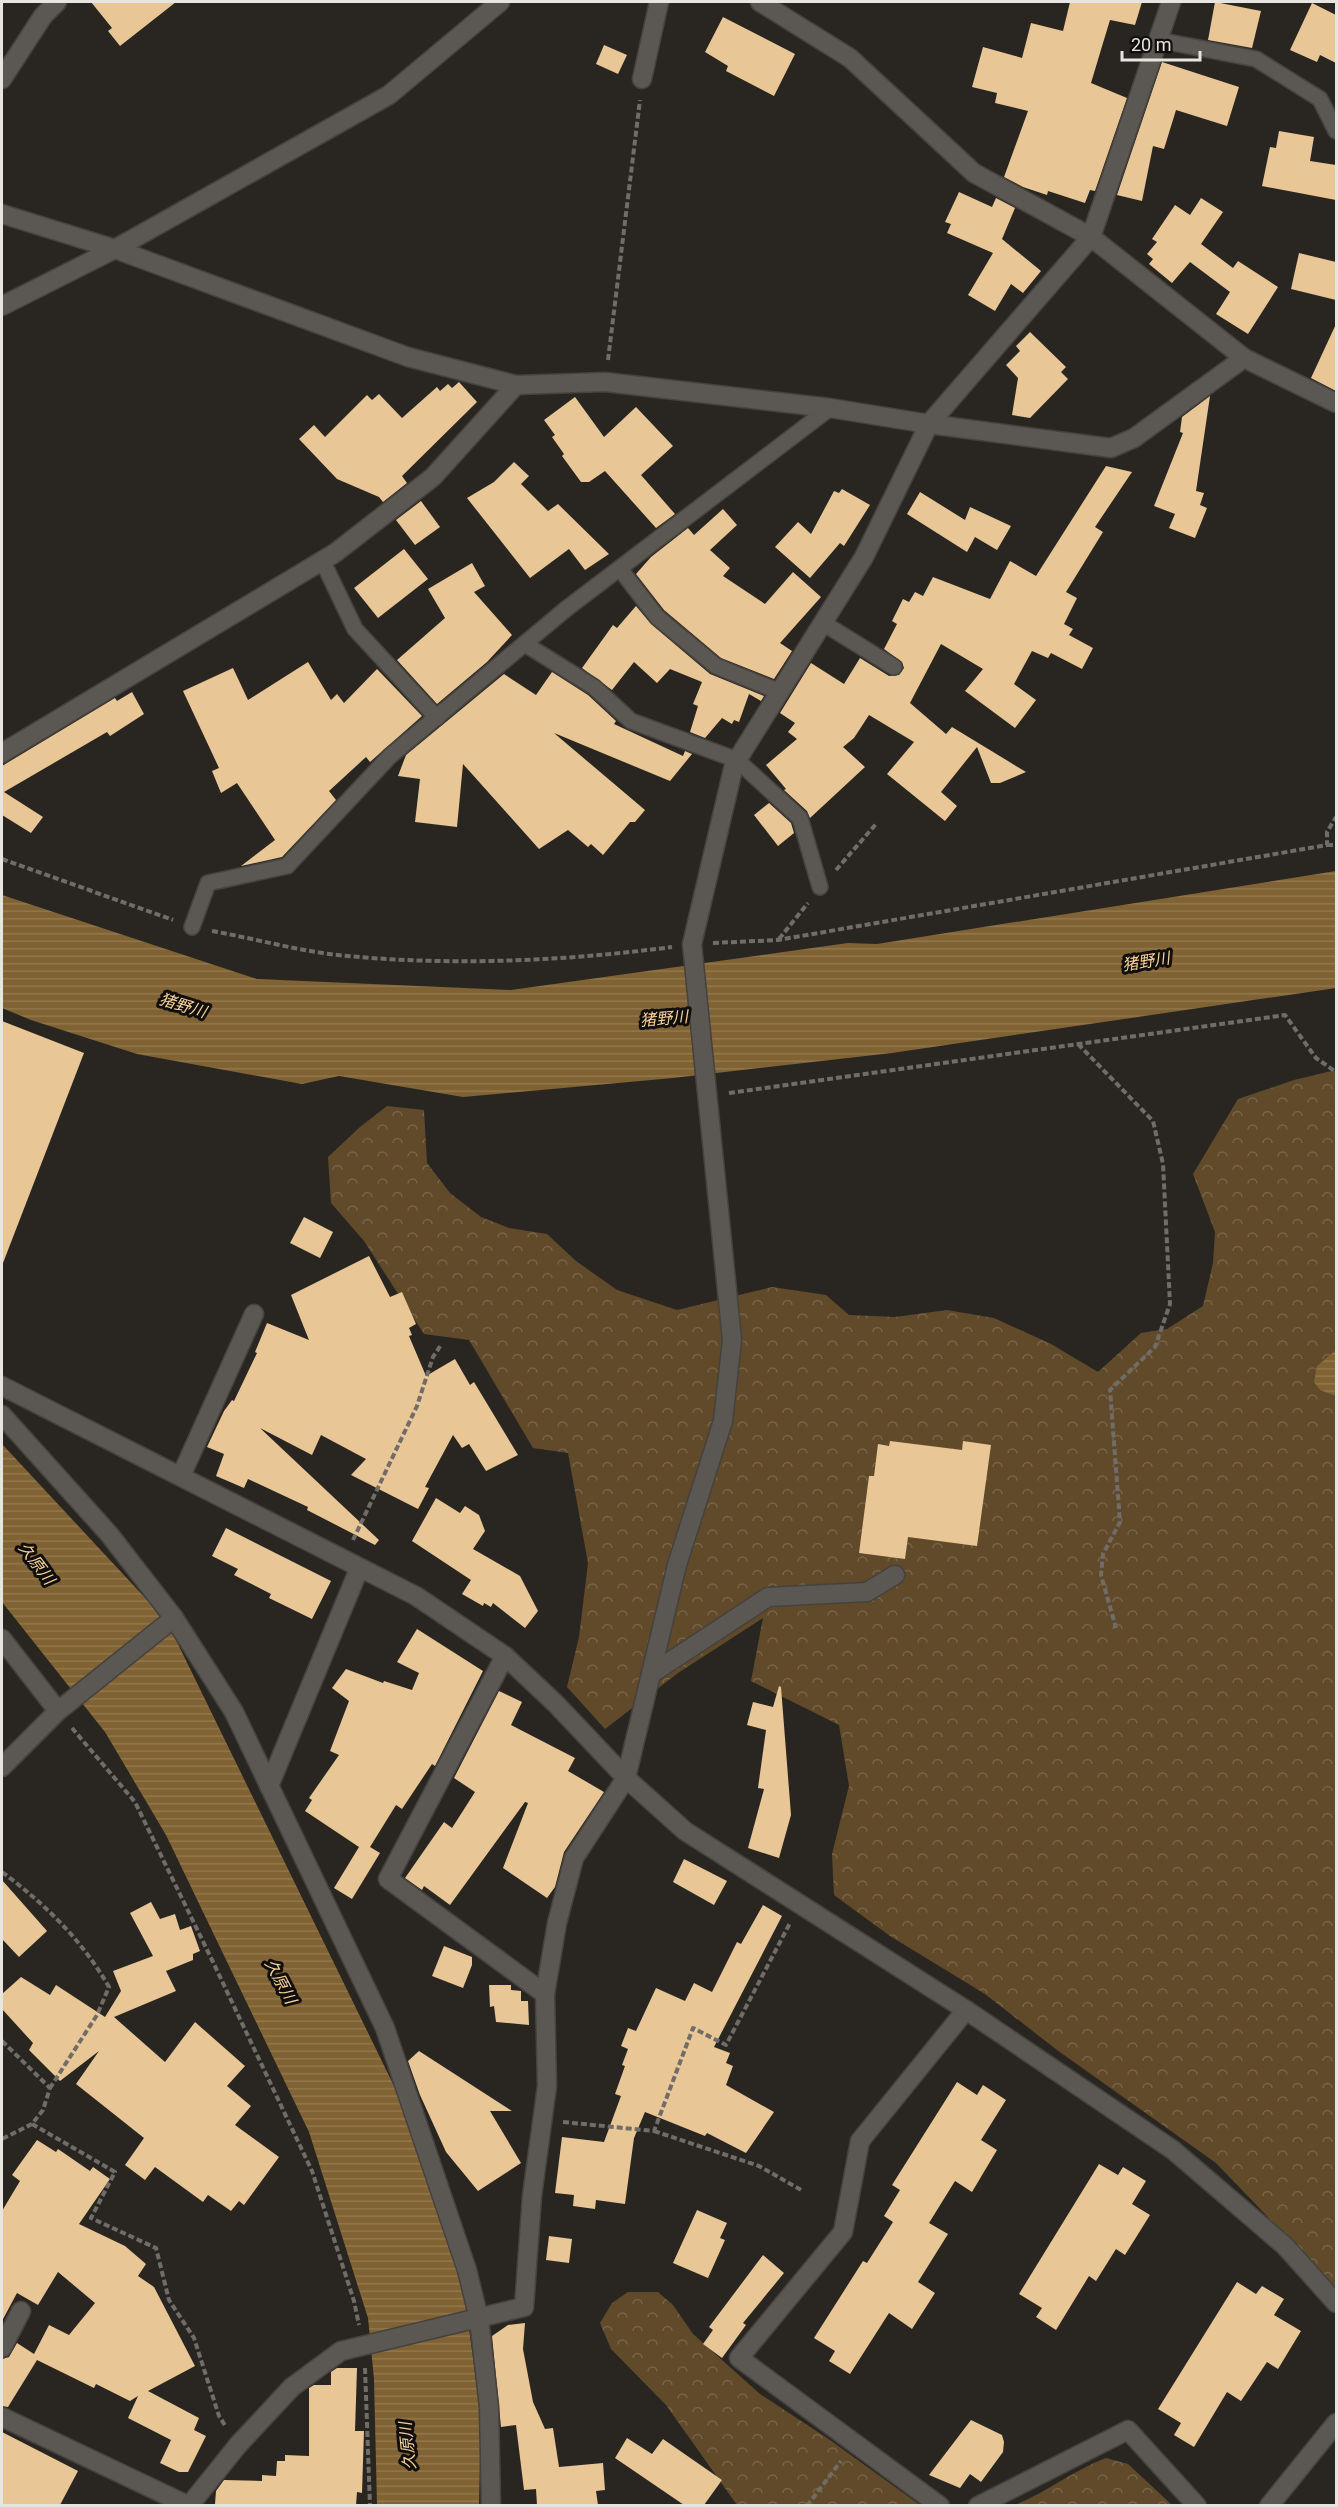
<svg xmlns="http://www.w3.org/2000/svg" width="1338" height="2507" viewBox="0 0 1338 2507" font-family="Roboto,'Noto Sans JP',sans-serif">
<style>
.forest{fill:url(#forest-crowns)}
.water{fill:url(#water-rules)}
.building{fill:#e8c695}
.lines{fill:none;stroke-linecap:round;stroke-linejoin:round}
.lane-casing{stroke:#45423f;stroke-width:18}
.street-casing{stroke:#45423f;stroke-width:21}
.secondary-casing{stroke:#45423f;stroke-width:21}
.path{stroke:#706d69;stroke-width:4;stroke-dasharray:6 3;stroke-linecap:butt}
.lane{stroke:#5b5752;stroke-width:15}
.street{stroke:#5b5752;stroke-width:18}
.secondary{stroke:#5b5752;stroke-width:18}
.labels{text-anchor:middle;stroke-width:6;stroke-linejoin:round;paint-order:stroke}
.water-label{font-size:16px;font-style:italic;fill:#f8d299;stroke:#110f0d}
</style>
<defs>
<pattern id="forest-crowns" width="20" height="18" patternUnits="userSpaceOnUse" patternTransform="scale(1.5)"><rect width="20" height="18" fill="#604a2a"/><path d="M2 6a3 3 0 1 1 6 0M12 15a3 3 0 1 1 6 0" fill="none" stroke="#776449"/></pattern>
<pattern id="water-rules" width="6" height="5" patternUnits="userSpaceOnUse" patternTransform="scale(1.5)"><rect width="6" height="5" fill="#806233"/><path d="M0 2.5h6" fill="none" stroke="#927850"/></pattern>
</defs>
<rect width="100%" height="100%" fill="#292621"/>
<g class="forest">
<path d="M 1336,1070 L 1336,2288 L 1216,2163 L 1057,2050 L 985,1994 L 890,1936 L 834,1895 L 832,1854 L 849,1786 L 839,1725 L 751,1681 L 763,1618 L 678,1673 L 605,1729 L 567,1687 L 579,1637 L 588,1563 L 568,1453 L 533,1448 L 469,1340 L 424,1334 L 364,1241 L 331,1203 L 328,1157 L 360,1127 L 387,1106 L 424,1110 L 427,1163 L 450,1193 L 481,1217 L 509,1228 L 547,1234 L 576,1261 L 617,1290 L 677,1310 L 772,1287 L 826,1295 L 849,1315 L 895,1317 L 947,1310 L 994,1318 L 1051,1344 L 1098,1372 L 1141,1333 L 1167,1329 L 1203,1306 L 1213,1263 L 1215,1232 L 1193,1174 L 1238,1099 L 1294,1080 Z"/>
<path d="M 628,2292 L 658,2292 L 673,2305 L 693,2334 L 760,2394 L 830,2440 L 920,2505 L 737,2505 L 666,2405 L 611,2349 L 600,2323 L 612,2303 Z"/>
<path d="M 1106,2458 L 1128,2464 L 1172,2505 L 1015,2505 C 1047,2492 1074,2470 1106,2458 Z"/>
</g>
<g class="water">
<path d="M 1336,871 L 1336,988 L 892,1053 L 673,1078 L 463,1097 L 339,1076 L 302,1084 L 137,1054 L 31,1020 L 2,1008 L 2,895 L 257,979 L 511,990 L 848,943 L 877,944 Z"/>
<path d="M 1336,1350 L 1336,1396 L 1320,1390 L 1314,1382 L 1317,1366 Z"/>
<path d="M 2,1444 L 149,1602 L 175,1638 L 395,2088 L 463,2285 L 481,2416 L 479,2505 L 377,2505 L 374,2379 L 368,2318 L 309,2132 L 166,1835 L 105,1732 L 2,1602 Z"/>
</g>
<g class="building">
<path d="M 91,2 L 176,2 L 120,46 L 108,31 L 112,28 Z"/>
<path d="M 1070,2 L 1142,2 L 1135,25 L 1110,20 L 1103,43 L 1091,83 L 1127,98 L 1095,191 L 1090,190 L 1085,203 L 1048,191 L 1047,195 L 1023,187 L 1004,177 L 1028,111 L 995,103 L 997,93 L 972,87 L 983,47 L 1022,58 L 1031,23 L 1063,31 Z"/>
<path d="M 1215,2 L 1261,11 L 1252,48 L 1208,40 Z"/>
<path d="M 1312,3 L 1336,15 L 1336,63 L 1320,55 L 1317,62 L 1290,50 Z"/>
<path d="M 723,17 L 795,54 L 774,96 L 726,71 L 728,66 L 705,52 Z"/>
<path d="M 604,45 L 627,55 L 618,74 L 596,64 Z"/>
<path d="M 1162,62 L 1239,87 L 1227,126 L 1176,110 L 1164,149 L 1153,146 L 1142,201 L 1117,195 Z"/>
<path d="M 1279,131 L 1314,137 L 1310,161 L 1336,165 L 1336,200 L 1262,186 L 1270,147 L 1276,148 Z"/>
<path d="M 959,192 L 992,207 L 996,198 L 1015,208 L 1002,239 L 1041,271 L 1023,293 L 1011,284 L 995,311 L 968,295 L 993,253 L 947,233 L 951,224 L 945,222 Z"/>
<path d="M 1201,198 L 1223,212 L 1201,244 L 1233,268 L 1238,261 L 1278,287 L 1248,334 L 1216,314 L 1230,292 L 1190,262 L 1172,283 L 1149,264 L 1153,259 L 1147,254 L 1157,242 L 1152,239 L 1175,205 L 1190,215 Z"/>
<path d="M 1299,253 L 1336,262 L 1336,300 L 1291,289 Z"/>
<path d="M 1336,324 L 1336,391 L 1311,378 Z"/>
<path d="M 1030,332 L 1066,367 L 1061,372 L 1068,379 L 1030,418 L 1012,415 L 1018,378 L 1006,365 L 1020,351 L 1016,346 Z"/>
<path d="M 459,382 L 477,402 L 402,476 L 407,483 L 383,502 L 379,497 L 337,479 L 299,439 L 314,425 L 325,437 L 367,395 L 372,400 L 379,394 L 402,418 L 437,387 L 440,391 L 448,384 L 452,388 Z"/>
<path d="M 1210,396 L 1196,491 L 1204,493 L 1200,505 L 1207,508 L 1195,538 L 1169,528 L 1175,514 L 1154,506 L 1183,433 L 1180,432 L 1182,417 Z"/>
<path d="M 575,397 L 604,437 L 636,407 L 673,446 L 641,475 L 675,514 L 656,528 L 605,471 L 589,482 L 581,482 L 562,456 L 564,454 L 552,437 L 555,435 L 544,420 Z"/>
<path d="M 514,462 L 529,476 L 521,484 L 548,511 L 558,504 L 609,554 L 585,570 L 569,549 L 530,578 L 467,498 L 494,482 Z"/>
<path d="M 1106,466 L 1132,472 L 1095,527 L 1103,532 L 1066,592 L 1077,598 L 1064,624 L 1073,629 L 1069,635 L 1093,648 L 1082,669 L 1051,653 L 1048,658 L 1032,651 L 1014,684 L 1036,700 L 1015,728 L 965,691 L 983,669 L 941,644 L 910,703 L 946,734 L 952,727 L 1026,772 L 1000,783 L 991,783 L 977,747 L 941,792 L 957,806 L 945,821 L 887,774 L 914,742 L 869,715 L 854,738 L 843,747 L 865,767 L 810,818 L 807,811 L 784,790 L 786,789 L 766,765 L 797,739 L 788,732 L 795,723 L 780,713 L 811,663 L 844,684 L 860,658 L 889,676 L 899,675 L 904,668 L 902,662 L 884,649 L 897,624 L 892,621 L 903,599 L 909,602 L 915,592 L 923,596 L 933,577 L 990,599 L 1010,561 L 1036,576 Z"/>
<path d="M 842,489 L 870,505 L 844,546 L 840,543 L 810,578 L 775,547 L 798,522 L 811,534 L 834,491 L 839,493 Z"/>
<path d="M 920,492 L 965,520 L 970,507 L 1011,526 L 997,550 L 975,537 L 967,552 L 907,514 Z"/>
<path d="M 421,501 L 440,527 L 415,545 L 396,520 Z"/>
<path d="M 723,509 L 737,525 L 710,550 L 730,568 L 723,576 L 765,604 L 793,572 L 821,597 L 780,643 L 792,651 L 774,679 L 721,658 L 664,610 L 636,574 L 651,557 L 688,528 L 694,535 Z"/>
<path d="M 404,549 L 428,579 L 378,618 L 354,588 Z"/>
<path d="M 472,563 L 485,586 L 474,592 L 512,635 L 487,662 L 437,704 L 397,660 L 445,618 L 428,589 Z"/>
<path d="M 636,606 L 651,624 L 710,674 L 764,696 L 761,701 L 749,694 L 739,722 L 734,720 L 732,724 L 722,718 L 705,738 L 690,732 L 698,706 L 693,704 L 702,682 L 670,669 L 657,683 L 634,662 L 612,690 L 582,668 L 613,625 L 617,628 Z"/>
<path d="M 308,662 L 331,700 L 337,694 L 344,703 L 377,669 L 422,716 L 370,762 L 366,757 L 329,791 L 336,800 L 282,857 L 241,866 L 275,840 L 237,783 L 221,793 L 212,771 L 219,768 L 183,691 L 233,668 L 248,700 Z"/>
<path d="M 552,672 L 588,695 L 616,721 L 614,724 L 683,756 L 685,751 L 692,754 L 670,781 L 554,733 L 645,810 L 635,822 L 630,822 L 603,855 L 591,844 L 588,847 L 568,830 L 539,849 L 463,764 L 457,827 L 415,822 L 420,779 L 398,776 L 406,755 L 504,674 L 536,695 Z"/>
<path d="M 132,692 L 144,714 L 110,736 L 107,732 L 4,792 L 43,817 L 31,833 L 2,815 L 2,766 L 115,698 L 117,701 Z"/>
<path d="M 769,803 L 791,823 L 794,833 L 778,846 L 754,815 Z"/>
<path d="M 2,1021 L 84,1053 L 3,1263 L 2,1262 Z"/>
<path d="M 304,1217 L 333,1232 L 320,1258 L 290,1243 Z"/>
<path d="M 369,1256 L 390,1297 L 402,1292 L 416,1324 L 409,1328 L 412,1335 L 409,1336 L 426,1376 L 455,1359 L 470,1385 L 474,1382 L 518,1455 L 486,1471 L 469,1444 L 462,1448 L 453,1435 L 425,1487 L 429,1488 L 418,1509 L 351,1475 L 366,1459 L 321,1435 L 312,1455 L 260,1428 L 379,1540 L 375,1545 L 307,1510 L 308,1507 L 248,1479 L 244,1488 L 216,1476 L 224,1454 L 207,1447 L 224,1411 L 232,1400 L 234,1401 L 257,1353 L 255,1352 L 267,1323 L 309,1340 L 291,1295 Z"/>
<path d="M 890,1441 L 962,1450 L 963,1441 L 991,1445 L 977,1546 L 908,1537 L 905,1559 L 859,1553 L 869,1476 L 874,1476 L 878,1444 L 889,1446 Z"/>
<path d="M 436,1498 L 460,1513 L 465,1506 L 479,1515 L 485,1531 L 473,1549 L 520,1576 L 538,1611 L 525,1628 L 493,1603 L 491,1607 L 484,1603 L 483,1606 L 462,1594 L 471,1580 L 412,1541 Z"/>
<path d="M 226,1528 L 331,1581 L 312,1619 L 269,1598 L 271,1594 L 234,1575 L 238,1569 L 212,1556 Z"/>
<path d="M 417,1629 L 483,1671 L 435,1766 L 432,1764 L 402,1809 L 396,1805 L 370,1847 L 380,1853 L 352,1899 L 334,1888 L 359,1847 L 305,1811 L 312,1800 L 309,1798 L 339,1755 L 330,1751 L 349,1701 L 332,1688 L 346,1669 L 383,1683 L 384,1681 L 412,1690 L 419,1673 L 397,1662 Z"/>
<path d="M 779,1686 L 781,1687 L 791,1815 L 779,1858 L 748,1848 L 764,1789 L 758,1788 L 766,1730 L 747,1725 L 753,1702 L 773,1707 Z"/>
<path d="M 499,1691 L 522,1702 L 511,1725 L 575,1758 L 568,1771 L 604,1792 L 564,1852 L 555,1887 L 547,1898 L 503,1868 L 528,1803 L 525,1802 L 450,1905 L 424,1886 L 422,1890 L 405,1878 L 444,1822 L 452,1828 L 475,1792 L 454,1778 Z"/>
<path d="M 684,1859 L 727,1881 L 714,1905 L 673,1882 Z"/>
<path d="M 2,1880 L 47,1931 L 19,1957 L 2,1939 Z"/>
<path d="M 151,1902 L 160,1919 L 175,1914 L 180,1930 L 191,1926 L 200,1951 L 193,1954 L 193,1960 L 166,1971 L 176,1991 L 114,2017 L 165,2062 L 195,2022 L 245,2066 L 227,2086 L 251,2106 L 235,2125 L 279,2157 L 244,2205 L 239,2201 L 231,2211 L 208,2195 L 203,2202 L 155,2167 L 145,2180 L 125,2165 L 144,2138 L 76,2084 L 99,2051 L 60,2081 L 29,2050 L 33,2043 L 2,2009 L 2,1994 L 21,1977 L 50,1995 L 56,1985 L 105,2017 L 121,1991 L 113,1971 L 153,1956 L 130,1913 Z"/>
<path d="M 763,1905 L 782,1916 L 714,2047 L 730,2053 L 726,2063 L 733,2066 L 726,2085 L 774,2112 L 746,2153 L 707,2133 L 705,2136 L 645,2112 L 634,2138 L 625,2204 L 596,2200 L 595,2209 L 573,2206 L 574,2195 L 555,2193 L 562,2137 L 604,2142 L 621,2096 L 615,2094 L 625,2066 L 622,2065 L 628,2049 L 621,2046 L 628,2028 L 636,2031 L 656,1988 L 685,2001 L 694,1983 L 712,1992 L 737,1942 L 741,1944 Z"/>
<path d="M 444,1946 L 472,1957 L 472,1965 L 463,1988 L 432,1976 Z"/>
<path d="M 489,1985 L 511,1985 L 511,1990 L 521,1991 L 521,2001 L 528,2001 L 529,2025 L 496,2022 L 494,2006 L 490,2007 Z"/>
<path d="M 419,2051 L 512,2111 L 490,2111 L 521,2163 L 478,2191 L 446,2152 L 420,2095 L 408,2061 Z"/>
<path d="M 957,2082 L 977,2095 L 983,2085 L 1006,2100 L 981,2140 L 997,2150 L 972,2192 L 955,2181 L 929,2223 L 948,2234 L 918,2282 L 935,2293 L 912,2329 L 889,2313 L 850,2374 L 829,2361 L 835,2351 L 814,2338 L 863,2261 L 867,2263 L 893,2222 L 884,2216 L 900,2190 L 892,2185 Z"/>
<path d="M 37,2140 L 56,2152 L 58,2149 L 90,2171 L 93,2167 L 110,2179 L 79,2224 L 125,2246 L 146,2264 L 138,2276 L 154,2287 L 195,2366 L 148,2391 L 199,2418 L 194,2430 L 206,2436 L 188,2472 L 179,2472 L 160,2463 L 171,2440 L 128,2418 L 138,2396 L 130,2401 L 96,2384 L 94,2388 L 37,2360 L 8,2407 L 2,2406 L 2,2359 L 9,2357 L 17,2343 L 34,2354 L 49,2325 L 69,2335 L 95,2303 L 58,2272 L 38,2305 L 17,2293 L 2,2321 L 2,2211 L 20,2181 L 12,2175 Z"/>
<path d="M 1099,2164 L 1118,2175 L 1123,2167 L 1146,2181 L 1132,2204 L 1150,2215 L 1125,2255 L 1116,2249 L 1096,2281 L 1089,2276 L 1056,2330 L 1036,2317 L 1042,2308 L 1019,2294 Z"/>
<path d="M 697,2210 L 727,2223 L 720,2238 L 725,2240 L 708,2278 L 673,2263 Z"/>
<path d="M 549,2236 L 572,2239 L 569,2263 L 546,2260 Z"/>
<path d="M 763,2255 L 784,2273 L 743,2323 L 746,2325 L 722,2358 L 703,2344 L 713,2330 L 709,2327 Z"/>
<path d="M 1237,2282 L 1256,2294 L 1262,2286 L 1284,2299 L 1274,2315 L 1301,2331 L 1278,2369 L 1267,2362 L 1241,2401 L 1227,2392 L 1194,2447 L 1174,2435 L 1181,2423 L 1158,2409 Z"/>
<path d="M 525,2323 L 523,2349 L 533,2402 L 545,2429 L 553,2428 L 559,2467 L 603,2463 L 605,2490 L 596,2491 L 598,2505 L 537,2505 L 536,2489 L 524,2490 L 516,2425 L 501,2427 L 492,2336 L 508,2325 Z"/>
<path d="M 337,2368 L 357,2368 L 355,2431 L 364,2431 L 362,2493 L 357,2492 L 356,2505 L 215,2504 L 216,2491 L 224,2480 L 262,2481 L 262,2475 L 276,2476 L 277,2461 L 285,2461 L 285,2455 L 309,2456 L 309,2388 L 314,2385 L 331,2385 L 331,2372 Z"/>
<path d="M 971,2420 L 1002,2435 L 1004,2442 L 1003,2452 L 981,2482 L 970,2474 L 960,2488 L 929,2475 Z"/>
<path d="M 2,2432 L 78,2471 L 60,2505 L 2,2505 Z"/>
<path d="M 627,2438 L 652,2454 L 663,2439 L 722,2480 L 704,2505 L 684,2505 L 615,2458 Z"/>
</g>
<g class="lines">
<defs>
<g id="lane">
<path d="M 1158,40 L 1256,59 L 1320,99 L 1336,131"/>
<path d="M 322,560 L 355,629 L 437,718"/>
<path d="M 620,569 L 657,617 L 716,666 L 780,692"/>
<path d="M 823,623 L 894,667"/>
<path d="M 525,644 L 594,687 L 631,721 L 737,760 L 800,818 L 820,887"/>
<path d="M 192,927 L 208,883 L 287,866 L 390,756 L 566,609 L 830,408"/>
</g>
<g id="street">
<path d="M 760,2 L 850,58 L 974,173 L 1091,237 L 1244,358 L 1336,403"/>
<path d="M 2,79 L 43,16 L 57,2"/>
<path d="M 642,79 L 659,2"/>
<path d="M 2,214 L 115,249 L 408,357 L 516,385 L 605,382 L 830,408 L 929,424 L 1111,448 L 1134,438 L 1244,358"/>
<path d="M 2,753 L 335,553 L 433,477 L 516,385"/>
<path d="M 2,1386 L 416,1596 L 505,1656 L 556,1704 L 626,1778 L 685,1831 L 966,2010 L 1173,2150 L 1285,2246 L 1336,2303"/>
<path d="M 2,1415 L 109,1534 L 174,1618 L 234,1712 L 385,2028 L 467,2270 L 479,2319 L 489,2407 L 491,2506"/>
<path d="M 181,1476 L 254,1314"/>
<path d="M 2,1639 L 58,1711 L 2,1767"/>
<path d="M 505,1656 L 388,1879 L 545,1994"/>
<path d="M 651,1674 L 768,1597 L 867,1592 L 895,1575"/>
<path d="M 58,1711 L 174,1618"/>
<path d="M 269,1786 L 359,1569"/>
<path d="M 2,2348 L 21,2311"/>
<path d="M 2,2417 L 189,2506"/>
<path d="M 189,2506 L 238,2445 L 292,2387 L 341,2351 L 524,2307 L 532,2196 L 547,2086 L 545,1994 L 557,1923 L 574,1858 L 626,1778 L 677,1565 L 723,1421 L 732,1340 L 692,944 L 734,765 L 864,557 L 929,424 L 1091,237 L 1171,2"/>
<path d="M 940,2506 L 739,2358 L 843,2232 L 860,2141 L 966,2010"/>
<path d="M 978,2506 L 1128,2430 L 1197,2506"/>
<path d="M 1269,2506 L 1336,2423"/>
</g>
<path id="secondary" d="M 2,306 L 115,249 L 389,95 L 500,2"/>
</defs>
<use href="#lane" class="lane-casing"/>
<use href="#street" class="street-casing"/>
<use href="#secondary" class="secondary-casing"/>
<g class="path">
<path d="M 608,360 L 640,100"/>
<path d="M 1327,845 L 1336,845"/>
<path d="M 2,859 L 173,920"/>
<path d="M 836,870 L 876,824"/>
<path d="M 212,931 C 257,939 302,952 347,956 C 456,966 565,961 672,947"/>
<path d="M 779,939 L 808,903"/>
<path d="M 713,943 L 778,940 L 1327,845 L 1327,832 L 1336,817"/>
<path d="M 1078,1044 L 1153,1121 L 1163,1164 L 1170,1304 L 1155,1347 L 1110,1390 L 1120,1522 L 1103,1554 L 1101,1575 L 1116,1628"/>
<path d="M 729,1093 L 1285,1015 L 1316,1058 L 1336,1072"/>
<path d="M 353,1540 L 417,1406 L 433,1357 L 441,1345"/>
<path d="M 72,1728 L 135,1802 L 213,1962 L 312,2171 L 354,2301 L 359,2325"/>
<path d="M 2,1872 C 45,1904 82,1940 109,1987 L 97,2015 L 50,2088"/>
<path d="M 2,2041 L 50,2088 L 43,2110 L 32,2124 L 2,2139"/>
<path d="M 563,2122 L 654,2131 L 693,2028 L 726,2045 L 790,1923"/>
<path d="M 32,2124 L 115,2172 L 91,2218 L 156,2248 L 169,2300 L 194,2338 L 219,2416 L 226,2427"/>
<path d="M 654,2131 L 759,2166 L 803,2191"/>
<path d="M 365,2368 L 370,2506"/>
<path d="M 807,2506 L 841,2461"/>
</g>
<use href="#lane" class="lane"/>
<use href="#street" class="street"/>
<use href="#secondary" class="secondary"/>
</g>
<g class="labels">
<g class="water-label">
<text transform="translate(1146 961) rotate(-9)" y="6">猪野川</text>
<text transform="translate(183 1005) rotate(17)" y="6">猪野川</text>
<text transform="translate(664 1018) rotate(-5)" y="6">猪野川</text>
<text transform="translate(37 1563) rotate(53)" y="6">久原川</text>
<text transform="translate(281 1981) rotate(62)" y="6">久原川</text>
<text transform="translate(407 2446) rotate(-96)" y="6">久原川</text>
</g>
</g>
<rect width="1338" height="2507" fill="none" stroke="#e7e5e2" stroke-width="6"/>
<path d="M1122 51v9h78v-9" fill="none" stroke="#e7e5e2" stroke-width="3"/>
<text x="1131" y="51" font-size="18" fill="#e7e5e2" stroke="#110f0d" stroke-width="4.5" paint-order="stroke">20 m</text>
</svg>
